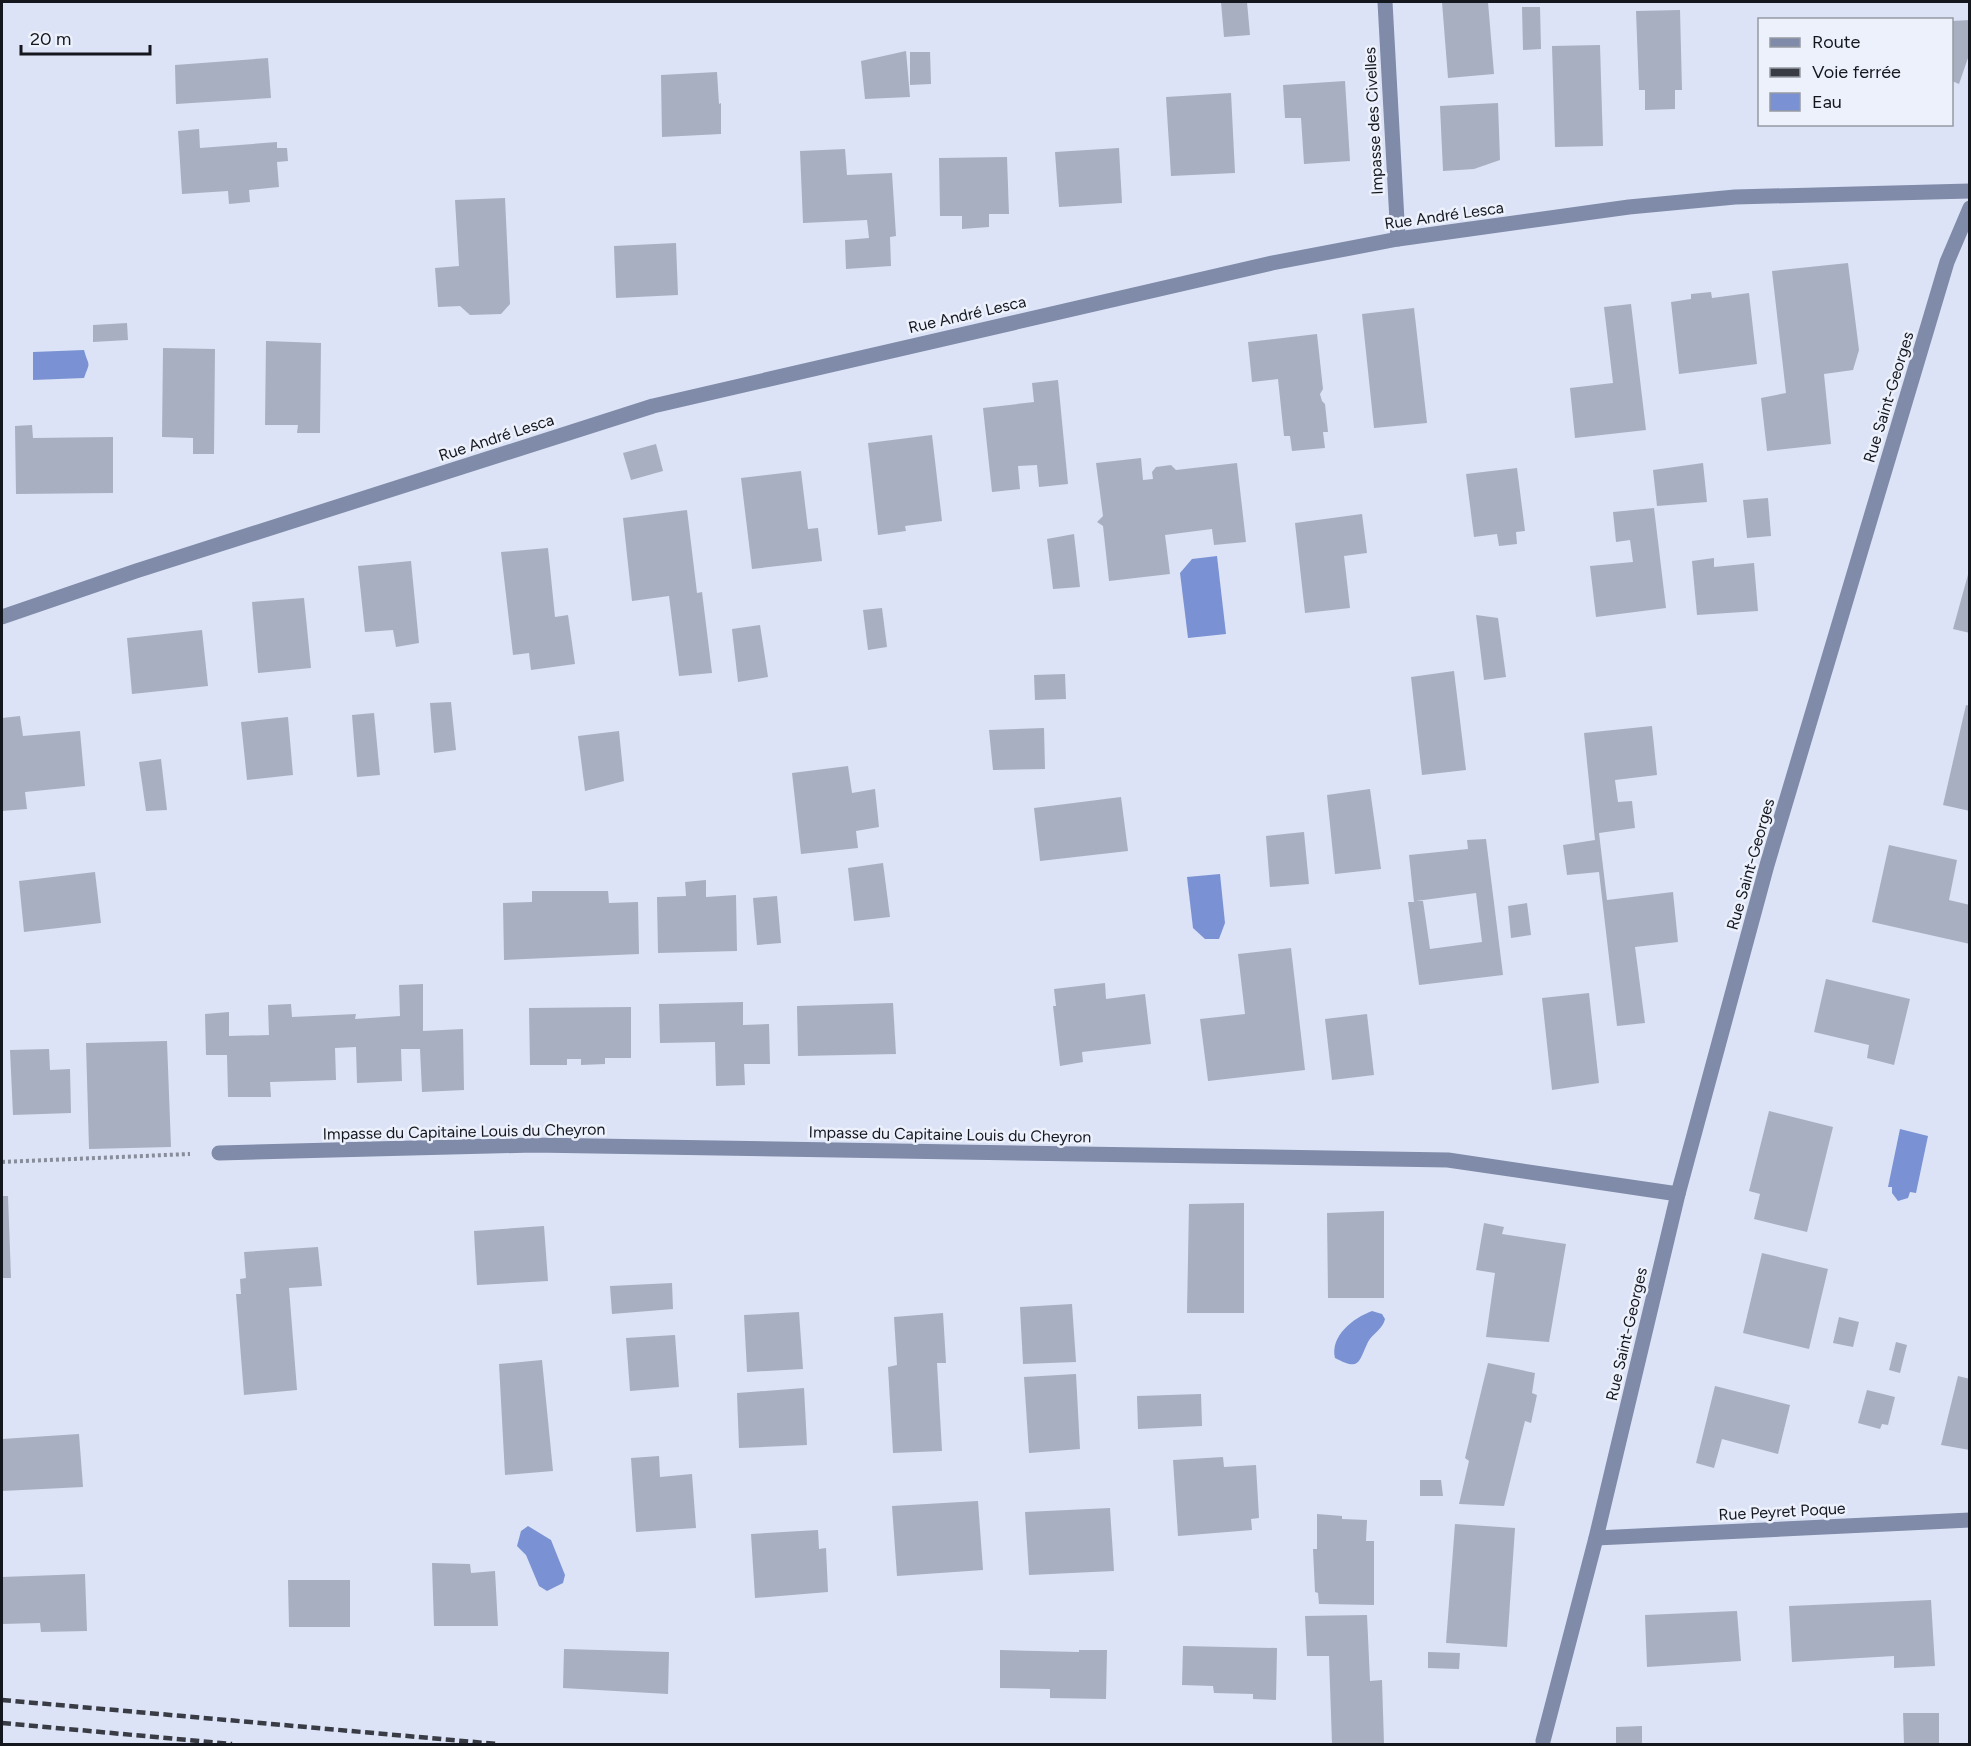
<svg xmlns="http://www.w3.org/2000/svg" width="1971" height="1746" viewBox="0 0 1971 1746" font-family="Figtree,sans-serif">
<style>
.water{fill:#7a92d4}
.building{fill:#a8afc1;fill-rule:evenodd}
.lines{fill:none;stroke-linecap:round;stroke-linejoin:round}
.path{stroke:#888d9a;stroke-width:4;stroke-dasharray:3 3;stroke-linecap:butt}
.street{stroke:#7f8ba8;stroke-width:15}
.rail{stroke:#393c45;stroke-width:4.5;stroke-dasharray:9 4.5;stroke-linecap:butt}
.labels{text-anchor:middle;stroke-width:5;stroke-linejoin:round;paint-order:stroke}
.street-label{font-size:16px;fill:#15171e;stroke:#ecf1fc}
</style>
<rect width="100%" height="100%" fill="#dce3f6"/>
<g class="water">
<path d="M 84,350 C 89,368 91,360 84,378 L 33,380 L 33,352 Z"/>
<path d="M 1217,556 L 1226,634 L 1188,638 L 1180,573 L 1192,559 Z"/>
<path d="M 1220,874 L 1225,923 L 1219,939 L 1205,939 L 1193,928 L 1187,877 Z"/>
<path d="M 1900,1129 L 1928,1136 L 1916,1193 L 1910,1192 L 1908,1198 L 1898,1201 L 1892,1193 L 1892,1187 L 1888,1187 Z"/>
<path d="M 1372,1311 L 1382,1314 L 1385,1319 C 1383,1329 1373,1333 1368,1342 C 1358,1363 1360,1371 1335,1358 C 1330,1336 1353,1318 1372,1311 Z"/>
<path d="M 528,1526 L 551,1540 L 565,1575 L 563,1583 L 547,1591 L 539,1586 L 526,1555 L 517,1546 L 521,1531 Z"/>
</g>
<g class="building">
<path d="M 1221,2 L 1247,2 L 1250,35 L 1224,37 Z"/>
<path d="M 1442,2 L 1488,2 L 1494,74 L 1448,78 Z"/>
<path d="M 1522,7 L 1540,7 L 1541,49 L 1523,50 Z"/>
<path d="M 1680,10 L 1682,90 L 1675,90 L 1675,109 L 1645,110 L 1645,90 L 1639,90 L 1636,11 Z"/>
<path d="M 1970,20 L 1970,52 L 1959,84 L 1952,81 L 1952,21 Z"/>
<path d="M 1600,45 L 1603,146 L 1555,147 L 1552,46 Z"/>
<path d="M 906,51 L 910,97 L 865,99 L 861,61 Z"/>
<path d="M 910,52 L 930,52 L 931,84 L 910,85 Z"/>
<path d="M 268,58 L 271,98 L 176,104 L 175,65 Z"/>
<path d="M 717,72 L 719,104 L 721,103 L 721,134 L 662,137 L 661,75 Z"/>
<path d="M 1345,81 L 1350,161 L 1304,164 L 1301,118 L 1285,118 L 1283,85 Z"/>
<path d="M 1231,93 L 1235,173 L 1171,176 L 1166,97 Z"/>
<path d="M 1498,103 L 1500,160 L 1474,169 L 1443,171 L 1440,106 Z"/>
<path d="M 199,129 L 200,148 L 277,142 L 277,148 L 287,148 L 288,161 L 277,162 L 279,187 L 249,190 L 250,202 L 229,204 L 228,191 L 182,194 L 178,131 Z"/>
<path d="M 1119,148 L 1122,203 L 1059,207 L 1055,152 Z"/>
<path d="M 845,149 L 847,175 L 892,173 L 896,236 L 890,237 L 891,266 L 846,269 L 845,240 L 869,238 L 867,220 L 803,223 L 800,151 Z"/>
<path d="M 1007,157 L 1009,214 L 989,214 L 989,227 L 962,229 L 962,216 L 940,216 L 939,158 Z"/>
<path d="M 505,198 L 510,304 L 501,314 L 470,315 L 460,306 L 438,307 L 435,268 L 459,266 L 455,200 Z"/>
<path d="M 676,243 L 678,295 L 616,298 L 614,246 Z"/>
<path d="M 1848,263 L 1859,350 L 1853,370 L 1824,374 L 1831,444 L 1767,451 L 1761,398 L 1786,393 L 1772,271 Z"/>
<path d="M 1711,292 L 1712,298 L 1749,293 L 1757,364 L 1679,374 L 1671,302 L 1691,299 L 1691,294 Z"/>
<path d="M 1631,304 L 1646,430 L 1575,438 L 1570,388 L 1613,383 L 1604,307 Z"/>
<path d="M 1414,308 L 1427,423 L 1374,428 L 1362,314 Z"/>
<path d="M 127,323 L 128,340 L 93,342 L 93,325 Z"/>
<path d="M 1317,334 L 1323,389 L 1320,394 L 1322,401 L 1325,404 L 1328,432 L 1323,432 L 1325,448 L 1292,451 L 1290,436 L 1284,436 L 1278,379 L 1252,382 L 1248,342 Z"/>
<path d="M 266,341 L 321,343 L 320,433 L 297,433 L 298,425 L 265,425 Z"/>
<path d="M 163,348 L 215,349 L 214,454 L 193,454 L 193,438 L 162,437 Z"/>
<path d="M 1058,380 L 1068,484 L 1039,487 L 1037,465 L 1018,466 L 1020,489 L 992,492 L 983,408 L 1034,402 L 1032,383 Z"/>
<path d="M 32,425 L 33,438 L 113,437 L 113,493 L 16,494 L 15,426 Z"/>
<path d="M 932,435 L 942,521 L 905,526 L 906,531 L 878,535 L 868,443 Z"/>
<path d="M 656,444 L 663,471 L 631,480 L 623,453 Z"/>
<path d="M 1141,458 L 1143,480 L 1153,479 L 1152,472 L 1156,467 L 1171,465 L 1176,470 L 1237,463 L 1246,542 L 1214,545 L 1212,529 L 1165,535 L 1170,574 L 1109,581 L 1103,526 L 1097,522 L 1103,516 L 1096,463 Z"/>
<path d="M 1703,463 L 1707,502 L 1657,506 L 1653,470 Z"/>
<path d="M 1517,468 L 1525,531 L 1516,532 L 1517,544 L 1499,546 L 1497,534 L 1474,537 L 1466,474 Z"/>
<path d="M 801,471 L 808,529 L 818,528 L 822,561 L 752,569 L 741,478 Z"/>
<path d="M 1768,498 L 1771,536 L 1747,538 L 1743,500 Z"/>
<path d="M 1654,508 L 1666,608 L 1596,617 L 1590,566 L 1633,562 L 1630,540 L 1616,542 L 1613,512 Z"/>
<path d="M 687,510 L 697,593 L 702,592 L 712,673 L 679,676 L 669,596 L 632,601 L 623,518 Z"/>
<path d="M 1362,514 L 1367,553 L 1344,556 L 1350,608 L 1305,613 L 1295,523 Z"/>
<path d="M 1074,534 L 1080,587 L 1053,589 L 1047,539 Z"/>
<path d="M 548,548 L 555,617 L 568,615 L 575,664 L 531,670 L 529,653 L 513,655 L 501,552 Z"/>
<path d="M 1714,558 L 1714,567 L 1754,563 L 1758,611 L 1697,615 L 1692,561 Z"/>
<path d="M 411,561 L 419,643 L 396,647 L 393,630 L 365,632 L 358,566 Z"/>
<path d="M 1969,571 L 1970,571 L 1970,633 L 1953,629 Z"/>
<path d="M 304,598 L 311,668 L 258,673 L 252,602 Z"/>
<path d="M 882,608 L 887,647 L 868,650 L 863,610 Z"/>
<path d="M 1476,615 L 1498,618 L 1506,677 L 1484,680 Z"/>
<path d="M 760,625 L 768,677 L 738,682 L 732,629 Z"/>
<path d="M 202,630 L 208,686 L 132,694 L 127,638 Z"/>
<path d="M 1454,671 L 1466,770 L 1422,775 L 1411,677 Z"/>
<path d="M 1065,674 L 1066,699 L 1035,700 L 1034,675 Z"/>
<path d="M 451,702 L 456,750 L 434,753 L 430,703 Z"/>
<path d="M 1966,705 L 1970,706 L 1970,811 L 1943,805 Z"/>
<path d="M 374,713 L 380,775 L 357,777 L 352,715 Z"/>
<path d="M 20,716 L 23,736 L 80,731 L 85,786 L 25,792 L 27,809 L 2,811 L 2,718 Z"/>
<path d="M 288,717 L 293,775 L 247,780 L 241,722 Z"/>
<path d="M 1652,726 L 1657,775 L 1615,780 L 1618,802 L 1632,801 L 1635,828 L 1599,833 L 1607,900 L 1673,892 L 1678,942 L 1635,947 L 1645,1023 L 1617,1026 L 1599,872 L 1567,875 L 1563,845 L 1595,840 L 1584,733 Z"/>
<path d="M 1044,728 L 1045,769 L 993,770 L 989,730 Z"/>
<path d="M 619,731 L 624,781 L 585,791 L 578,736 Z"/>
<path d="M 161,759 L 167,810 L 146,811 L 139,762 Z"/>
<path d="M 848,766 L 852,793 L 875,789 L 879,827 L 856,831 L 858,848 L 801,854 L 792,773 Z"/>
<path d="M 1370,789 L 1381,869 L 1335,874 L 1327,795 Z"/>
<path d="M 1121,797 L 1128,851 L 1040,861 L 1034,808 Z"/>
<path d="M 1304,832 L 1309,884 L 1270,887 L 1266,836 Z"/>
<path d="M 1486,839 L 1503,975 L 1419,985 L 1408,902 L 1414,902 L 1409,855 L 1468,849 L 1467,840 ZM 1476,893 L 1482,942 L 1430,949 L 1423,901 L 1416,901 Z"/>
<path d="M 1889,845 L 1957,860 L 1949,900 L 1970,905 L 1970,944 L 1872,922 Z"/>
<path d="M 883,863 L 890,917 L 854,921 L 848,868 Z"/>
<path d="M 95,872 L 101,923 L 24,932 L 19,881 Z"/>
<path d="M 706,880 L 706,897 L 736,895 L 737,951 L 658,953 L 657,897 L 686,896 L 685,882 Z"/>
<path d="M 532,891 L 608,891 L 609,903 L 638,902 L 639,954 L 504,960 L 503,903 L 532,902 Z"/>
<path d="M 777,896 L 781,943 L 757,945 L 753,898 Z"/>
<path d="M 1527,903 L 1531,935 L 1511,938 L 1508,906 Z"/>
<path d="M 1291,948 L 1305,1070 L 1208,1081 L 1200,1019 L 1245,1014 L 1238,954 Z"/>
<path d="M 1826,979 L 1910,999 L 1894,1065 L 1867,1058 L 1869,1045 L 1814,1032 Z"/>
<path d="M 1105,983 L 1106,999 L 1145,994 L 1151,1044 L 1082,1052 L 1083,1062 L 1060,1066 L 1053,1006 L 1056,1006 L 1054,989 Z"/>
<path d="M 423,984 L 423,1031 L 463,1029 L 464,1090 L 422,1092 L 420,1049 L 401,1049 L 402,1081 L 357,1083 L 356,1047 L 335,1048 L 336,1080 L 270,1082 L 271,1097 L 228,1097 L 227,1055 L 206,1055 L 205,1014 L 229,1012 L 229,1036 L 269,1035 L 268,1005 L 291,1004 L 292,1017 L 356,1014 L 355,1019 L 400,1016 L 399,985 Z"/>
<path d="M 1589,993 L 1599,1083 L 1552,1090 L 1542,998 Z"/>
<path d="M 743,1002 L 743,1025 L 769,1024 L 770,1064 L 744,1064 L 745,1085 L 716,1086 L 715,1042 L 660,1043 L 659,1004 Z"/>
<path d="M 893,1003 L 896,1054 L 798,1056 L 797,1006 Z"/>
<path d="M 631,1007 L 631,1058 L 605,1058 L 605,1064 L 581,1065 L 581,1059 L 567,1059 L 567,1065 L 530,1065 L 529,1008 Z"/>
<path d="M 1367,1014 L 1374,1075 L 1332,1080 L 1325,1019 Z"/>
<path d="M 167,1041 L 171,1147 L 89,1149 L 86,1043 Z"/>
<path d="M 49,1049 L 50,1070 L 70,1069 L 71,1113 L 13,1115 L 10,1050 Z"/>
<path d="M 1769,1111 L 1833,1127 L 1807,1232 L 1754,1219 L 1760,1194 L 1749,1191 Z"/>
<path d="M 2,1196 L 8,1196 L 11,1278 L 2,1278 Z"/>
<path d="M 1244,1203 L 1244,1313 L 1187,1313 L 1189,1204 Z"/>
<path d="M 1384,1211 L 1384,1298 L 1328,1298 L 1327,1213 Z"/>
<path d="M 1484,1223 L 1504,1227 L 1502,1234 L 1566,1244 L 1549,1342 L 1486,1337 L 1495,1273 L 1476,1270 Z"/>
<path d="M 544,1226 L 548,1281 L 477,1285 L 474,1231 Z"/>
<path d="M 318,1247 L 322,1286 L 289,1288 L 297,1390 L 244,1395 L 236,1294 L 241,1294 L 240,1279 L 246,1278 L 244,1252 Z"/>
<path d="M 1762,1253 L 1828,1269 L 1809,1349 L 1743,1333 Z"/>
<path d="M 672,1283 L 673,1309 L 612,1314 L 610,1286 Z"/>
<path d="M 1072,1304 L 1076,1362 L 1023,1364 L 1020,1307 Z"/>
<path d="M 799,1312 L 803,1369 L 747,1372 L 744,1315 Z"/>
<path d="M 943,1313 L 946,1363 L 937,1363 L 942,1451 L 893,1453 L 888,1367 L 897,1365 L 894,1317 Z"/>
<path d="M 1839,1317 L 1859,1322 L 1853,1347 L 1833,1343 Z"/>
<path d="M 675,1335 L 679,1387 L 630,1391 L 626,1338 Z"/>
<path d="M 1896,1342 L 1907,1345 L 1900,1373 L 1889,1370 Z"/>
<path d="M 542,1360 L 553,1471 L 505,1475 L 499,1364 Z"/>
<path d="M 1488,1363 L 1535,1373 L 1532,1393 L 1537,1395 L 1531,1423 L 1525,1421 L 1504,1506 L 1459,1504 L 1469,1461 L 1465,1458 Z"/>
<path d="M 1076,1374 L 1080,1449 L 1029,1453 L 1024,1377 Z"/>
<path d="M 1958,1376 L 1970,1379 L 1970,1450 L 1941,1445 Z"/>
<path d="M 1715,1386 L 1790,1405 L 1778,1454 L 1722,1439 L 1714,1468 L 1696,1463 Z"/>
<path d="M 804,1388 L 807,1445 L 739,1448 L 737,1393 Z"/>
<path d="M 1867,1390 L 1895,1397 L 1888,1425 L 1882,1424 L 1880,1429 L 1858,1423 Z"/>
<path d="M 1201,1394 L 1202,1426 L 1138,1429 L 1137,1396 Z"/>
<path d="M 79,1434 L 83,1487 L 2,1491 L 2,1439 Z"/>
<path d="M 659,1456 L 660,1477 L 692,1474 L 696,1528 L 636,1532 L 631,1458 Z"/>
<path d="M 1223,1457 L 1224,1467 L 1256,1465 L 1259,1518 L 1251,1519 L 1252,1530 L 1178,1536 L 1173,1460 Z"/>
<path d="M 1420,1480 L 1441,1480 L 1443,1496 L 1420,1496 Z"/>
<path d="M 978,1501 L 983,1570 L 897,1576 L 892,1506 Z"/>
<path d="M 1110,1508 L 1114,1571 L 1029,1575 L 1025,1512 Z"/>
<path d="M 1317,1514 L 1342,1516 L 1342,1519 L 1367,1520 L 1366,1541 L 1374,1541 L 1374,1605 L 1319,1604 L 1318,1593 L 1315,1592 L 1313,1549 L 1317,1549 Z"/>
<path d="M 1455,1524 L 1515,1528 L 1507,1647 L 1446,1643 Z"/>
<path d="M 818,1530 L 819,1549 L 826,1548 L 828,1592 L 755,1598 L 751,1534 Z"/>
<path d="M 432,1563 L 470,1564 L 471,1573 L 495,1571 L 498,1626 L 434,1626 Z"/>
<path d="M 85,1574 L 87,1631 L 41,1632 L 40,1623 L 2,1624 L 2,1577 Z"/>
<path d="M 288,1580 L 350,1580 L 350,1627 L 289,1627 Z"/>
<path d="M 1931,1600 L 1935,1666 L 1894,1668 L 1894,1656 L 1792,1662 L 1789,1606 Z"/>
<path d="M 1737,1611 L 1741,1661 L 1647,1667 L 1645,1615 Z"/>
<path d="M 1367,1615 L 1370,1681 L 1382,1680 L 1384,1744 L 1332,1744 L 1329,1656 L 1307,1656 L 1305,1616 Z"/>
<path d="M 1183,1646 L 1277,1648 L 1276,1700 L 1253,1699 L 1253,1694 L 1214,1693 L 1213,1686 L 1182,1685 Z"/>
<path d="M 564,1649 L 669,1652 L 668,1694 L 563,1688 Z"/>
<path d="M 1000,1650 L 1079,1652 L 1079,1650 L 1107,1650 L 1106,1699 L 1050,1698 L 1050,1689 L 1000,1688 Z"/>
<path d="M 1428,1652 L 1460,1653 L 1459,1669 L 1428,1668 Z"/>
<path d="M 1903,1713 L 1939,1713 L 1939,1744 L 1904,1744 Z"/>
<path d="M 1642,1726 L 1642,1744 L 1616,1744 L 1616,1727 Z"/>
</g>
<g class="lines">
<path class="path" d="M 2,1162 L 190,1154"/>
<g class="street">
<path d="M 1385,2 L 1398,239"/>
<path d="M 2,617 L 136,571 L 653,406 L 1272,263 L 1398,239 L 1629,207 L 1735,197 L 1970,191"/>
<path d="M 219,1153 L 533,1145 L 1448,1160 L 1678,1194"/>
<path d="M 1596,1538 L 1970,1520"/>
<path d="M 1543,1741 L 1596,1538 L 1678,1194 L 1767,865 L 1947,262 L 1970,208"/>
</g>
<g class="rail">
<path d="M 2,1700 L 497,1744"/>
<path d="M 2,1723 L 232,1744"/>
</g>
</g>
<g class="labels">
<g class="street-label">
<text transform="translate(1373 121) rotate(-93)" y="6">Impasse des Civelles</text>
<text transform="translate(1444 215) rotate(-8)" y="6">Rue André Lesca</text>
<text transform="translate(967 314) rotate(-13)" y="6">Rue André Lesca</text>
<text transform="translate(1888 397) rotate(-73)" y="6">Rue Saint-Georges</text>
<text transform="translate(496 437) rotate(-18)" y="6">Rue André Lesca</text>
<text transform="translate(1750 864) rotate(-74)" y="6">Rue Saint-Georges</text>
<text transform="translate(464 1131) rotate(-1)" y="6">Impasse du Capitaine Louis du Cheyron</text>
<text transform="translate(950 1134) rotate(1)" y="6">Impasse du Capitaine Louis du Cheyron</text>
<text transform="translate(1626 1334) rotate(-77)" y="6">Rue Saint-Georges</text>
<text transform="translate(1782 1511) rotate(-3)" y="6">Rue Peyret Poque</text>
</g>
</g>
<rect width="1971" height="1746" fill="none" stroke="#15171e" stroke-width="6"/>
<rect x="1758" y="18" width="195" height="108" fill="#ecf1fc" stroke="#969aa3" stroke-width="1.5"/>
<rect x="1770" y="38" width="30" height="9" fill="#7f8ba8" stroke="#969aa3" stroke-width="1.5"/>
<text x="1812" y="48" font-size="18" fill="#15171e">Route</text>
<rect x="1770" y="68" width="30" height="9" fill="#393c45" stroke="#969aa3" stroke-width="1.5"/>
<text x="1812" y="78" font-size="18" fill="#15171e">Voie ferrée</text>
<rect x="1770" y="93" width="30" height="18" fill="#7a92d4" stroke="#969aa3" stroke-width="1.5"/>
<text x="1812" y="108" font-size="18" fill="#15171e">Eau</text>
<path d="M21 45v9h129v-9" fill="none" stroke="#15171e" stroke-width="3"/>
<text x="30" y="45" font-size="18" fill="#15171e" stroke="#ecf1fc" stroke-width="4.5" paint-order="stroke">20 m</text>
</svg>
